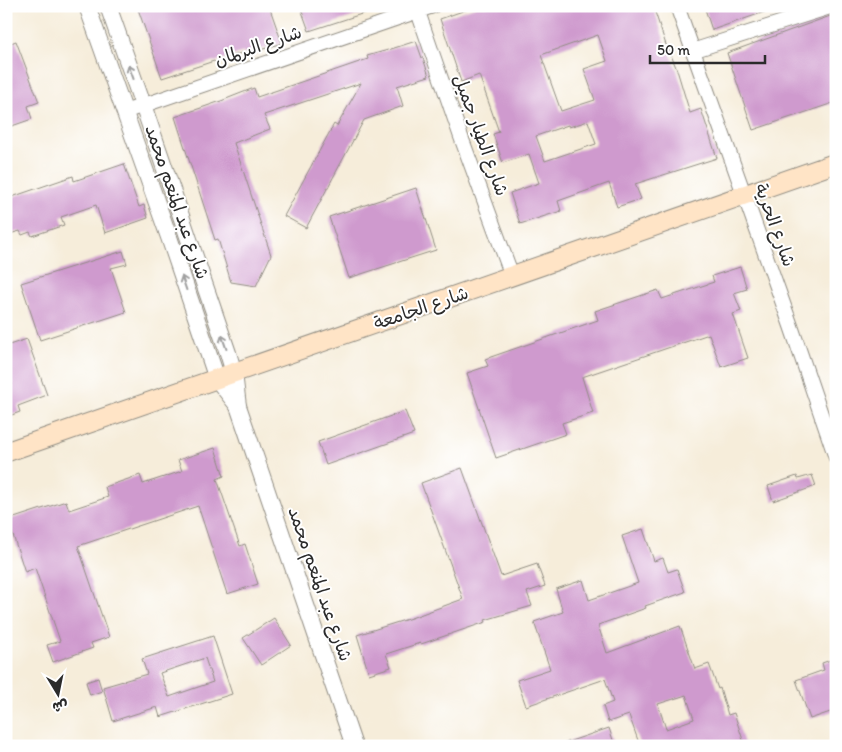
<svg xmlns="http://www.w3.org/2000/svg" width="842" height="752" viewBox="0 0 842 752" font-family="Itim,'Playpen Sans Arabic',sans-serif">
<style>
.building{fill:#cf9ace;fill-rule:evenodd}
.lines{fill:none;stroke-linecap:round;stroke-linejoin:round}
.minor-casing{stroke:#908c82;stroke-width:16}
.tertiary-casing{stroke:#908c82;stroke-width:18}
.secondary-casing{stroke:#908c82;stroke-width:21}
.minor{stroke:#fff;stroke-width:14}
.tertiary{stroke:#fff;stroke-width:16}
.secondary{stroke:#ffe4c6;stroke-width:19}
.oneway{stroke:#a0a0a0}
.labels{text-anchor:middle;stroke-width:4;stroke-linejoin:round;paint-order:stroke}
.street-label{font-size:18px;fill:#2b2b2b;stroke:#fff}
</style>
<rect width="100%" height="100%" fill="#fff"/>
<filter id="ink" filterUnits="userSpaceOnUse"><feTurbulence type="fractalNoise" baseFrequency=".02" numOctaves="2"/><feDisplacementMap in="SourceGraphic" scale="10" xChannelSelector="R" yChannelSelector="G"/><feConvolveMatrix kernelMatrix="1 2 1 2 8 2 1 2 1" color-interpolation-filters="sRGB"/></filter>
<filter id="wash" filterUnits="userSpaceOnUse"><feTurbulence type="fractalNoise" baseFrequency=".0096" numOctaves="4" result="noise"/><feDisplacementMap in="SourceGraphic" scale="20" xChannelSelector="R" yChannelSelector="G"/><feGaussianBlur stdDeviation="1.12" result="paint"/><feColorMatrix in="noise" values="0 0 0 0 0 0 0 0 0 0 0 0 0 0 0 0 0 1.4 0 .05"/><feComposite in="paint" operator="in"/></filter>
<g filter="url(#wash)">
<rect width="100%" height="100%" fill="#f6edda"/>
<g id="blocks">
<g class="building">
<path d="M 137,6 L 269,6 L 282,43 L 245,55 L 244,52 L 215,62 L 214,61 L 162,78 Z"/>
<path d="M 300,6 L 377,6 L 377,9 L 309,31 Z"/>
<path d="M 477,6 L 653,6 L 666,45 L 667,45 L 677,70 L 690,113 L 701,109 L 717,158 L 635,184 L 641,199 L 617,207 L 609,183 L 558,201 L 561,211 L 520,224 L 510,193 L 539,183 L 529,154 L 503,163 L 493,134 L 499,132 L 479,75 L 461,82 L 440,19 ZM 598,35 L 607,61 L 584,69 L 595,100 L 561,111 L 541,55 ZM 588,121 L 596,144 L 545,161 L 536,136 L 568,125 L 569,127 Z"/>
<path d="M 704,6 L 775,6 L 776,8 L 712,30 Z"/>
<path d="M 836,14 L 836,102 L 753,130 L 727,53 Z"/>
<path d="M 16,41 L 39,102 L 28,106 L 32,119 L 6,128 L 6,45 Z"/>
<path d="M 416,41 L 422,58 L 423,58 L 429,76 L 397,86 L 403,106 L 364,120 L 306,228 L 284,216 L 334,124 L 337,126 L 361,83 L 264,115 L 270,129 L 234,143 L 271,255 L 256,286 L 231,282 L 218,239 L 215,240 L 175,117 L 221,101 L 254,88 L 257,97 L 368,59 L 367,56 L 388,50 Z"/>
<path d="M 124,164 L 139,207 L 144,205 L 148,218 L 105,233 L 96,205 L 61,217 L 64,225 L 32,236 L 30,232 L 22,235 L 20,231 L 6,235 L 6,199 L 73,176 L 74,181 Z"/>
<path d="M 416,188 L 436,250 L 349,278 L 329,217 Z"/>
<path d="M 123,251 L 127,264 L 111,268 L 126,312 L 40,340 L 21,283 Z"/>
<path d="M 740,267 L 747,289 L 734,293 L 741,311 L 733,314 L 748,358 L 721,367 L 709,334 L 582,377 L 593,413 L 562,423 L 566,434 L 496,458 L 467,373 L 488,366 L 485,359 L 598,320 L 595,311 L 658,290 L 662,299 L 714,282 L 712,276 Z"/>
<path d="M 27,339 L 47,395 L 18,406 L 20,412 L 6,417 L 6,379 L 8,379 L 10,386 L 12,385 L 6,370 L 6,346 Z"/>
<path d="M 405,411 L 414,434 L 326,465 L 318,442 Z"/>
<path d="M 215,448 L 224,476 L 217,479 L 240,546 L 245,544 L 258,584 L 227,594 L 198,506 L 78,546 L 109,637 L 91,643 L 93,648 L 53,662 L 47,645 L 60,641 L 35,568 L 25,572 L 8,520 L 66,501 L 69,510 L 108,497 L 105,487 L 140,475 L 143,484 L 182,471 L 178,460 Z"/>
<path d="M 462,468 L 501,576 L 537,564 L 545,586 L 527,592 L 532,606 L 485,620 L 486,622 L 421,644 L 420,643 L 386,654 L 391,667 L 369,674 L 357,635 L 411,618 L 463,599 L 421,483 Z"/>
<path d="M 812,475 L 816,486 L 773,501 L 768,486 L 797,476 L 798,479 Z"/>
<path d="M 643,529 L 654,561 L 663,558 L 668,572 L 677,569 L 685,592 L 645,606 L 646,608 L 598,625 L 607,653 L 680,626 L 695,669 L 709,664 L 718,689 L 720,688 L 728,715 L 734,713 L 745,746 L 640,746 L 629,715 L 608,722 L 603,706 L 613,702 L 605,679 L 526,706 L 517,680 L 550,669 L 534,622 L 563,612 L 556,589 L 583,580 L 589,600 L 638,583 L 622,536 ZM 686,695 L 694,719 L 666,729 L 658,704 Z"/>
<path d="M 274,618 L 291,645 L 261,665 L 243,638 Z"/>
<path d="M 213,636 L 232,694 L 160,717 L 157,707 L 113,721 L 103,687 L 147,674 L 142,659 ZM 205,658 L 213,682 L 169,697 L 160,673 Z"/>
<path d="M 836,658 L 836,710 L 810,719 L 796,680 L 824,670 L 822,663 Z"/>
<path d="M 98,678 L 102,691 L 90,695 L 86,682 Z"/>
<path d="M 609,728 L 615,746 L 562,746 L 562,744 Z"/>
</g>
</g>
</g>
<g filter="url(#ink)">
<use href="#blocks" fill-opacity="0" stroke="#908c82" stroke-width="1"/>
<g class="lines">
<defs>
<g id="minor">
<path d="M 416,6 L 461,137 L 512,276"/>
<path d="M 677,6 L 791,326 L 836,458"/>
<path d="M 692,51 L 833,6"/>
<path d="M 124,112 L 433,6"/>
</g>
<g id="tertiary">
<path d="M 87,6 L 170,240 L 217,379 L 238,406"/>
<path d="M 108,6 L 143,105 L 228,353 L 234,373 L 238,406 L 354,746"/>
</g>
<path id="secondary" d="M 6,452 L 836,163"/>
</defs>
<use href="#minor" class="minor-casing"/>
<use href="#tertiary" class="tertiary-casing"/>
<use href="#secondary" class="secondary-casing"/>
<use href="#minor" class="minor"/>
<use href="#tertiary" class="tertiary"/>
<use href="#secondary" class="secondary"/>
</g>
<defs><path id="oneway-shaft" d="M-6 0H5M1.5-3L5.5 0L1.5 3" fill="none" stroke-width="1.6" stroke-linecap="round" stroke-linejoin="round" transform="scale(1.25)"/></defs>
<g class="oneway">
<use href="#oneway-shaft" transform="translate(131 72) rotate(-110)"/>
<use href="#oneway-shaft" transform="translate(184 283) rotate(-109)"/>
<use href="#oneway-shaft" transform="translate(224 342) rotate(-109)"/>
</g>
</g>
<g class="labels">
<g class="street-label">
<text transform="translate(258 46) rotate(-19)" y="6">شارع البرلمان</text>
<text transform="translate(481 135) rotate(70)" y="6">شارع الطيار جميل</text>
<text transform="translate(177 202) rotate(71)" y="6">شارع عبد المنعم محمد</text>
<text transform="translate(775 225) rotate(70)" y="6">شارع الحرية</text>
<text transform="translate(421 308) rotate(-19)" y="6">شارع الجامعة</text>
<text transform="translate(320 584) rotate(71)" y="6">شارع عبد المنعم محمد</text>
</g>
</g>
<rect width="842" height="752" fill="none" stroke="#fff" stroke-width="25"/>
<g transform="translate(58 694) rotate(170)" stroke="#ffffff" stroke-width="4" paint-order="stroke">
<path d="M0-4L9 19L0 12L-9 19Z" fill="#2b2b2b"/>
<text y="-8" font-size="14" font-weight="bold" text-anchor="middle" fill="#2b2b2b">ش</text>
</g>
<path d="M650 55v8h115v-8" fill="none" stroke="#2b2b2b" stroke-width="2.5"/>
<text x="657" y="55" font-size="15" fill="#2b2b2b" stroke="#ffffff" stroke-width="4" paint-order="stroke">50 m</text>
</svg>
